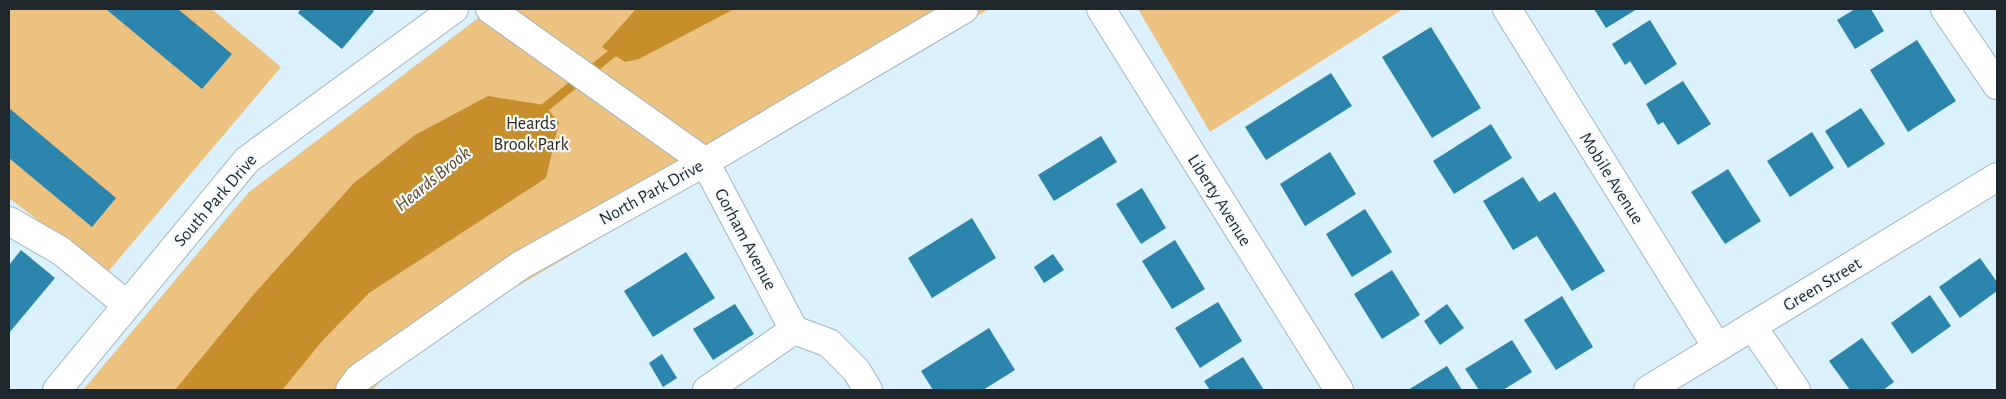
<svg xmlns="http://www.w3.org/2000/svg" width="2006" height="399" viewBox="0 0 2006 399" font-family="'Alegreya Sans',sans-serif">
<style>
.green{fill:#edc17f}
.water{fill:#c68f2c}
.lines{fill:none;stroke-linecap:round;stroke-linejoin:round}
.stream{stroke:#c68f2c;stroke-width:9}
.building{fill:#2c85ad}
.minor-casing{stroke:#9cb6c4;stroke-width:30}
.minor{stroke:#fff;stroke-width:28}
.labels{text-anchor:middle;stroke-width:4.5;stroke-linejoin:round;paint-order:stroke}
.park-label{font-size:18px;fill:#322717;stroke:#f6fbfe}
.street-label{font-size:18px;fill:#1d272c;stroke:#f6fbfe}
.water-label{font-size:19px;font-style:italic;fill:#5e4620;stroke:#f6fbfe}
</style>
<rect width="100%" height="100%" fill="#dbf1fd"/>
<g class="green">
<path d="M 9,9 L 212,9 L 281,67 L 107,273 L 9,198 Z"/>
<path d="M 490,9 L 989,9 L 404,353 L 373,390 L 83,390 L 249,192 Z"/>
<path d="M 1138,9 L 1403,9 L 1210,132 Z"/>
</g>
<g class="water">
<path d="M 636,9 L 734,9 L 639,59 L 625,62 L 602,47 Z"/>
<path d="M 488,96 L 544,105 L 559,122 L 546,178 L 369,293 L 323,340 L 282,390 L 175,390 L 254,294 L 354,183 L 415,135 Z"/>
</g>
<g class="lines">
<path class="stream" d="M 537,114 L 620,47"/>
</g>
<g class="building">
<path d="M 106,9 L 178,9 L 232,54 L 202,89 Z"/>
<path d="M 301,9 L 371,9 L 374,11 L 342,49 L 298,13 Z"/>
<path d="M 1594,9 L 1637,9 L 1606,28 Z"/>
<path d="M 1855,9 L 1871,9 L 1884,31 L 1855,49 L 1837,20 Z"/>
<path d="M 1650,20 L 1677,64 L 1645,85 L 1630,61 L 1625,65 L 1612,44 Z"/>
<path d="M 1431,27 L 1481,108 L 1432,138 L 1382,57 Z"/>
<path d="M 1917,40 L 1956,101 L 1908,132 L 1870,70 Z"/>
<path d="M 1331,73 L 1352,106 L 1266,160 L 1245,127 Z"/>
<path d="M 1683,81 L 1711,124 L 1678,145 L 1663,122 L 1658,125 L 1646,104 Z"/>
<path d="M 9,108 L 116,198 L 92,227 L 9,158 Z"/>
<path d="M 1861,108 L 1885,144 L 1848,168 L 1825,131 Z"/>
<path d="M 1491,124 L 1512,158 L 1454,194 L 1433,161 Z"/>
<path d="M 1812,132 L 1834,168 L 1790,197 L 1767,161 Z"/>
<path d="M 1101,136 L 1117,162 L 1054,201 L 1038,175 Z"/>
<path d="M 1330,152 L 1356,194 L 1305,226 L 1280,184 Z"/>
<path d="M 1728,169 L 1761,221 L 1725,244 L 1691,192 Z"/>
<path d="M 1523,177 L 1539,202 L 1555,192 L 1605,271 L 1572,291 L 1537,236 L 1513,250 L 1483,201 Z"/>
<path d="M 1142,188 L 1166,228 L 1141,244 L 1116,204 Z"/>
<path d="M 1365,209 L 1392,252 L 1352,277 L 1326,234 Z"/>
<path d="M 972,218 L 996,258 L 932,298 L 908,258 Z"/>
<path d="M 1175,240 L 1205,289 L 1172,309 L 1142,261 Z"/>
<path d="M 21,250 L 55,278 L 9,333 L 9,265 Z"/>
<path d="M 686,252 L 715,298 L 653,337 L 624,291 Z"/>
<path d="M 1053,254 L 1064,270 L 1044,283 L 1034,267 Z"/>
<path d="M 1980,258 L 1997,282 L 1997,291 L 1960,318 L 1939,287 Z"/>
<path d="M 1392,270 L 1420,315 L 1382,339 L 1354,294 Z"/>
<path d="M 1930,295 L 1951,326 L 1912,354 L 1891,323 Z"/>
<path d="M 1562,296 L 1593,347 L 1556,370 L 1524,320 Z"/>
<path d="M 1218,302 L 1242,341 L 1200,368 L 1175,328 Z"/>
<path d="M 735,304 L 754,334 L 713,360 L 693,329 Z"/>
<path d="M 1447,304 L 1464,328 L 1440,345 L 1424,321 Z"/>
<path d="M 989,328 L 1015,370 L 983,390 L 933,390 L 921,371 Z"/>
<path d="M 1862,338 L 1894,382 L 1883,390 L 1850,390 L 1829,361 Z"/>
<path d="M 1512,340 L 1532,372 L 1503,390 L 1479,390 L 1465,369 Z"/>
<path d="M 662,354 L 677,378 L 663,387 L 649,363 Z"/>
<path d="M 1243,357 L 1264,390 L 1210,390 L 1204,381 Z"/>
<path d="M 1447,366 L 1462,390 L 1408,390 Z"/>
</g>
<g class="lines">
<defs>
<g id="minor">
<path d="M 490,9 L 705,162 L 794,330 L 829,343 L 856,370 L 868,390"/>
<path d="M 1101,9 L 1339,390"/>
<path d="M 1507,9 L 1717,347"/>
<path d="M 1945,9 L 1997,85"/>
<path d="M 9,221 L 61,251 L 127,305"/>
<path d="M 1752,326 L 1796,390"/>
<path d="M 57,390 L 247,160 L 454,9"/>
<path d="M 350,390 L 359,378 L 521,265 L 705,162 L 964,9"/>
<path d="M 707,390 L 794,330"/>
<path d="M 1648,390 L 1997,177"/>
</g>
</defs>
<use href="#minor" class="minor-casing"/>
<use href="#minor" class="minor"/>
</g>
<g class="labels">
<g class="park-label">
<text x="531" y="129">Heards<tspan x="531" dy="21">Brook Park</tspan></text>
</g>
<g class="street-label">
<text transform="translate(1612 178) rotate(58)" y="6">Mobile Avenue</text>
<text transform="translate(651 192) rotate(-29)" y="6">North Park Drive</text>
<text transform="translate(215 200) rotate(-49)" y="6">South Park Drive</text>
<text transform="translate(1220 200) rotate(58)" y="6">Liberty Avenue</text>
<text transform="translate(746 239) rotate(62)" y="6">Gorham Avenue</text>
<text transform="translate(1822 284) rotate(-31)" y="6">Green Street</text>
</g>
<g class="water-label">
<text transform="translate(432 178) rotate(-39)" y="7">Heards Brook</text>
</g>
</g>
<rect width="2006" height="399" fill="none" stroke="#1d272c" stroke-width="20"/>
</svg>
